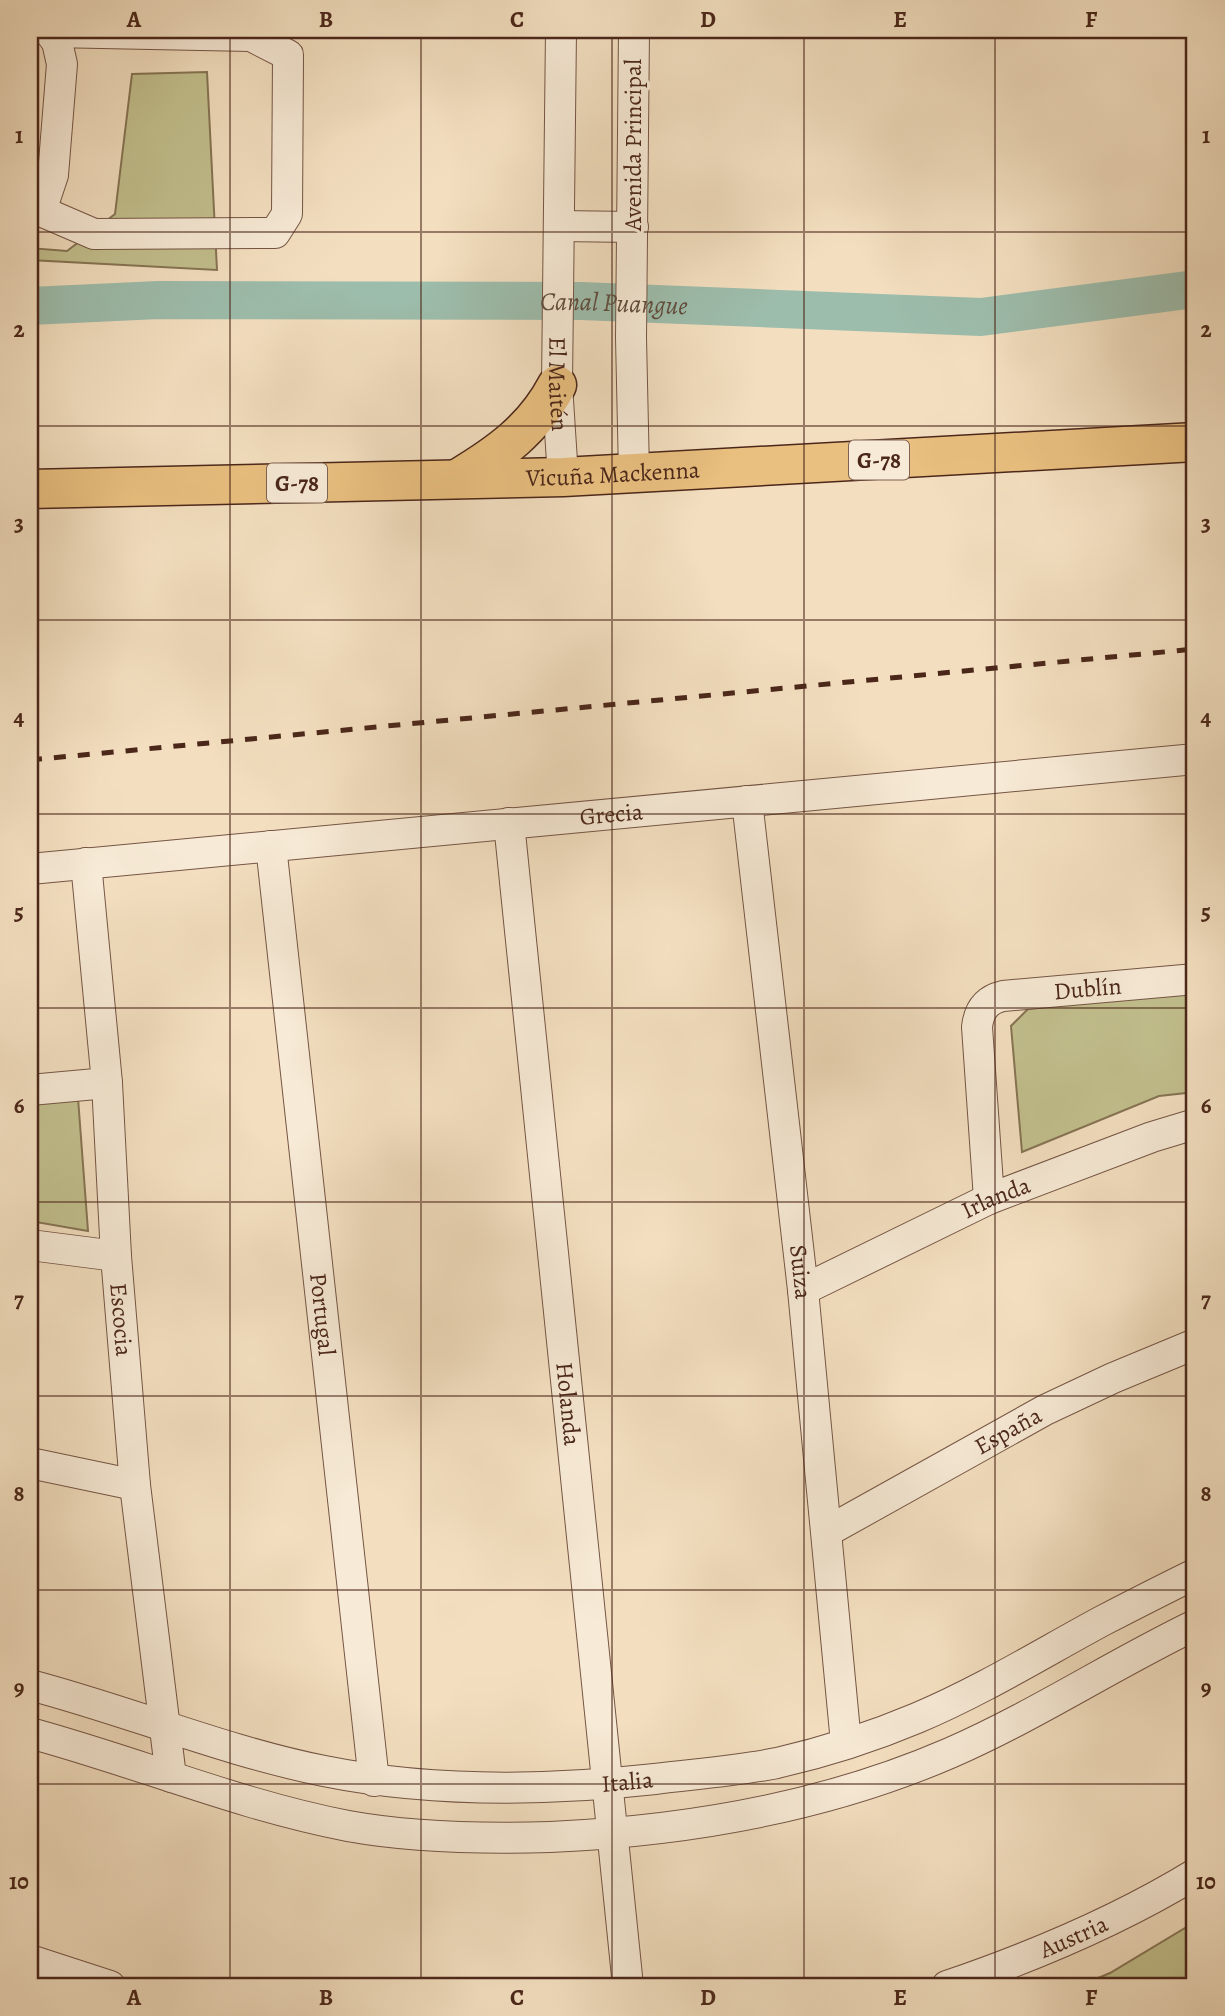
<svg xmlns="http://www.w3.org/2000/svg" width="1225" height="2016" viewBox="0 0 1225 2016" font-family="Alegreya,serif">
<style>
.green{fill:#c2c08e;stroke:#867454;stroke-width:2}
.lines{fill:none;stroke-linecap:round;stroke-linejoin:round}
.canal{stroke:#9dbdac;stroke-width:38}
.minor-casing{stroke:#755544;stroke-width:32}
.primary-casing{stroke:#4b271a;stroke-width:41}
.minor{stroke:#f7ead6;stroke-width:30}
.primary{stroke:#eac080;stroke-width:38}
.rail{stroke:#4b271a;stroke-width:5;stroke-dasharray:12 12;stroke-linecap:butt}
.grid{fill:none;stroke:#4b271a;stroke-width:2;stroke-opacity:0.55}
.labels{text-anchor:middle;stroke-width:6;stroke-linejoin:round;paint-order:stroke}
.shield{fill:#f7ead6;stroke:#7f6252;stroke-width:2}
.shield-label{font-size:23px;font-weight:bold;fill:#4b271a}
.street-label{font-size:24px;fill:#4b271a;stroke:#f7ead6}
.water-label{font-size:26px;font-style:italic;fill:#604c3e;stroke:#f7ead6}
.neatline{fill:none;stroke:#4b271a;stroke-width:2.5}
.grid-label{font-size:23px;text-anchor:middle;font-weight:bold;fill:#4b271a}
</style>
<rect width="100%" height="100%" fill="#f3dfc0"/>
<filter id="stains"><feTurbulence type="fractalNoise" baseFrequency=".00286" numOctaves="4"/><feColorMatrix values="0 0 0 0 .2 0 0 0 0 .09 0 0 0 0 .02 0 0 0 .5 -.17"/></filter>
<radialGradient id="worn" r=".72"><stop offset=".6" stop-color="#630" stop-opacity="0"/><stop offset="1" stop-color="#630" stop-opacity=".3"/></radialGradient>
<g class="green">
<path d="M 207,72 L 217,270 L 30,260 L 30,248 L 67,251 L 115,214 L 132,74 Z"/>
<path d="M 1195,988 L 1195,1092 L 1159,1096 L 1022,1152 L 1011,1026 L 1028,1009 Z"/>
<path d="M 78,1098 L 88,1231 L 30,1221 L 30,1102 Z"/>
<path d="M 1195,1922 L 1195,1986 L 1079,1986 L 1110,1973 Z"/>
</g>
<g class="lines">
<path class="canal" id="s1" d="M 30,306 L 159,300 L 581,301 L 981,317 L 1195,289"/>
<defs>
<g id="minor">
<path id="s2" d="M 561,30 L 557,385 L 563,477"/>
<path d="M 634,30 L 631,338 L 634,473"/>
<path d="M 36,209 L 94,234 L 275,233 L 287,214 L 288,55 L 251,36 L 51,32"/>
<path d="M 30,213 L 45,199 L 53,175 L 62,64 L 57,42 L 48,30"/>
<path d="M 559,226 L 633,227"/>
<path id="s3" d="M 747,801 L 803,1290 L 846,1743"/>
<path id="s4" d="M 509,823 L 628,1986"/>
<path id="s5" d="M 271,846 L 374,1781"/>
<path id="s6" d="M 86,863 L 107,1083 L 116,1256 L 135,1485 L 171,1777"/>
<path id="s7" d="M 30,869 L 1195,759"/>
<path d="M 30,1090 L 107,1083"/>
<path id="s8" d="M 989,1199 L 977,1027 C 979,1010 986,1000 1003,996 L 1195,979"/>
<path d="M 30,1245 L 116,1256"/>
<path id="s9" d="M 803,1290 L 989,1199 L 1152,1137 L 1195,1124"/>
<path d="M 30,1463 L 135,1485"/>
<path id="s10" d="M 828,1531 L 1045,1410 L 1113,1378 L 1195,1344"/>
<path id="s11" d="M 30,1685 C 129,1711 224,1751 324,1771 C 433,1793 545,1791 655,1779 C 695,1774 737,1771 777,1763 C 825,1752 872,1737 917,1718 C 981,1691 1041,1654 1102,1621 C 1133,1605 1164,1589 1195,1574"/>
<path d="M 30,1733 C 137,1762 239,1805 348,1826 C 414,1838 483,1839 550,1837 C 688,1831 823,1808 950,1753 C 1035,1716 1112,1665 1195,1625"/>
<path d="M 30,1960 L 110,1986"/>
<path id="s12" d="M 947,1986 C 1032,1957 1118,1921 1195,1874"/>
</g>
<g id="primary">
<path d="M 457,479 C 499,454 534,429 557,385"/>
<path id="s13" d="M 30,489 L 563,477 L 1195,442"/>
</g>
</defs>
<use href="#minor" class="minor-casing"/>
<use href="#primary" class="primary-casing"/>
<use href="#minor" class="minor"/>
<use href="#primary" class="primary"/>
<path class="rail" d="M 30,760 L 1195,649"/>
</g>
<path class="grid" d="M 230,30 L 230,1986M 421,30 L 421,1986M 612,30 L 612,1986M 804,30 L 804,1986M 995,30 L 995,1986M 30,232 L 1195,232M 30,426 L 1195,426M 30,620 L 1195,620M 30,814 L 1195,814M 30,1008 L 1195,1008M 30,1202 L 1195,1202M 30,1396 L 1195,1396M 30,1590 L 1195,1590M 30,1784 L 1195,1784"/>
<g class="labels">
<g class="shield">
<rect x="849" y="440.5" width="60" height="39" rx="5"/>
<rect x="267" y="463.5" width="60" height="39" rx="5"/>
</g>
<g class="shield-label">
<text x="879" y="468">G-78</text>
<text x="297" y="491">G-78</text>
</g>
<g class="street-label">
<text transform="translate(633 145) rotate(-90)" y="8">Avenida Principal</text>
<text dy="8" stroke="none"><textPath href="#s2" startOffset="354">El Maitén</textPath></text>
<text dy="8" stroke="none"><textPath href="#s13" startOffset="583">Vicuña Mackenna</textPath></text>
<text dy="8" stroke="none"><textPath href="#s7" startOffset="584">Grecia</textPath></text>
<text dy="8" stroke="none"><textPath href="#s8" startOffset="301">Dublín</textPath></text>
<text dy="8" stroke="none"><textPath href="#s9" startOffset="214">Irlanda</textPath></text>
<text dy="8" stroke="none"><textPath href="#s3" startOffset="474">Suiza</textPath></text>
<text dy="8" stroke="none"><textPath href="#s5" startOffset="471">Portugal</textPath></text>
<text dy="8" stroke="none"><textPath href="#s6" startOffset="458">Escocia</textPath></text>
<text dy="8" stroke="none"><textPath href="#s4" startOffset="584">Holanda</textPath></text>
<text dy="8" stroke="none"><textPath href="#s10" startOffset="206">España</textPath></text>
<text dy="8" stroke="none"><textPath href="#s11" startOffset="611">Italia</textPath></text>
<text dy="8" stroke="none"><textPath href="#s12" startOffset="136">Austria</textPath></text>
</g>
<g class="water-label">
<text dy="9" stroke="none"><textPath href="#s1" startOffset="584">Canal Puangue</textPath></text>
</g>
</g>
<rect width="1225" height="2016" fill="none" stroke="#f3dfc0" stroke-width="77"/>
<rect x="38" y="38" width="1148" height="1940" class="neatline"/>
<g class="grid-label">
<text x="134" y="27">A</text>
<text x="326" y="27">B</text>
<text x="517" y="27">C</text>
<text x="708" y="27">D</text>
<text x="900" y="27">E</text>
<text x="1091" y="27">F</text>
<text x="19" y="143">1</text>
<text x="1206" y="143">1</text>
<text x="19" y="337">2</text>
<text x="1206" y="337">2</text>
<text x="19" y="531">3</text>
<text x="1206" y="531">3</text>
<text x="19" y="725">4</text>
<text x="1206" y="725">4</text>
<text x="19" y="919">5</text>
<text x="1206" y="919">5</text>
<text x="19" y="1113">6</text>
<text x="1206" y="1113">6</text>
<text x="19" y="1307">7</text>
<text x="1206" y="1307">7</text>
<text x="19" y="1501">8</text>
<text x="1206" y="1501">8</text>
<text x="19" y="1695">9</text>
<text x="1206" y="1695">9</text>
<text x="19" y="1889">10</text>
<text x="1206" y="1889">10</text>
<text x="134" y="2005">A</text>
<text x="326" y="2005">B</text>
<text x="517" y="2005">C</text>
<text x="708" y="2005">D</text>
<text x="900" y="2005">E</text>
<text x="1091" y="2005">F</text>
</g>
<rect width="100%" height="100%" filter="url(#stains)"/>
<rect width="100%" height="100%" fill="url(#worn)"/>
</svg>
